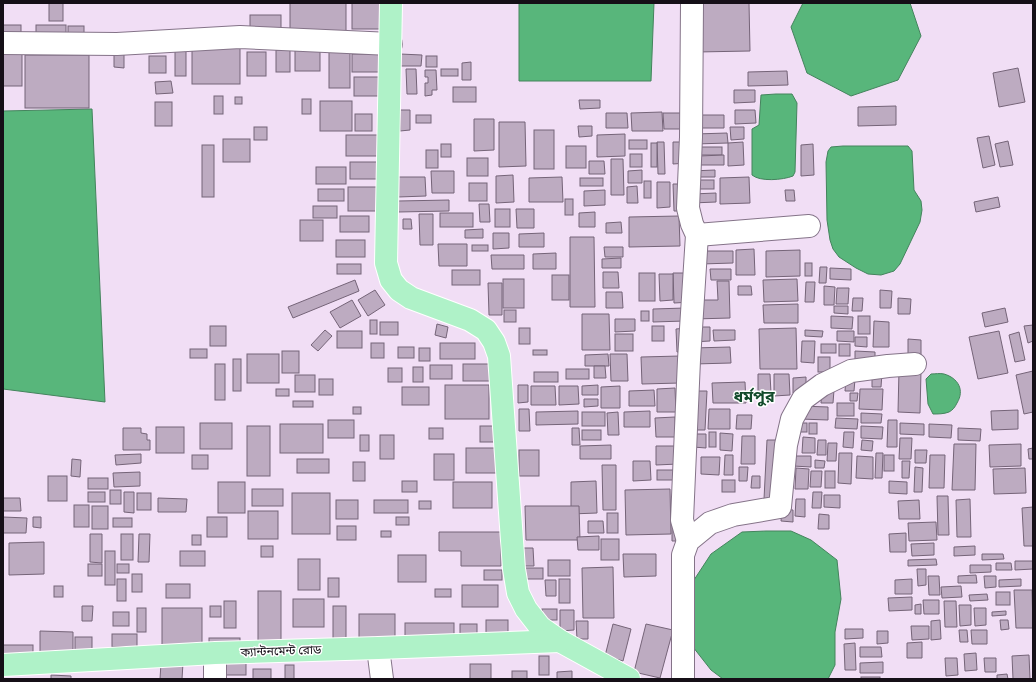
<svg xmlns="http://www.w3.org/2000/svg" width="1036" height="682" viewBox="0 0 1036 682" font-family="Merriweather,'Noto Sans Bengali',serif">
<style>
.water{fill:#58b67b;stroke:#44845d}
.building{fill:#bdabc1;stroke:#756478}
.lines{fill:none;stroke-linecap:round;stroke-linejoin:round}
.minor-casing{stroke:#847388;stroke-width:24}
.major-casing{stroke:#fff;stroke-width:24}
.minor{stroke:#fff;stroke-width:22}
.major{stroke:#aff2c8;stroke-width:22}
.labels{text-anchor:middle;stroke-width:3;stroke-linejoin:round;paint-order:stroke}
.street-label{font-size:12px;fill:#150f17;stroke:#fff}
.district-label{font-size:16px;font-weight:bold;fill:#124b2b;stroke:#fff}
</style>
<rect width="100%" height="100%" fill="#f1def5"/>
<g class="water">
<path d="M 519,3 L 654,3 L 651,81 L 519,81 Z"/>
<path d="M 803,3 L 910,3 L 921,36 L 898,80 L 851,96 L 807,73 L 791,27 Z"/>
<path d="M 776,94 L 792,94 L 797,103 L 795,172 L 793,176 C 783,180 760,182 752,175 L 752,129 L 759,125 L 761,95 Z"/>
<path d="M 92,109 L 105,402 L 3,389 L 3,111 Z"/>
<path d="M 843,146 L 908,146 L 912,151 L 914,190 L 921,201 L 922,210 L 920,222 L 900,264 L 894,271 L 881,275 L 868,274 L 856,268 L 839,257 L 833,249 L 830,240 L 827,220 L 826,162 L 828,151 L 831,147 Z"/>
<path d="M 931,374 C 935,374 940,373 944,374 C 958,378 965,390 957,403 C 955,407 953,410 949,412 C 944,414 938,414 933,414 L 928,404 L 926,379 Z"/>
<path d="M 766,531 L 791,531 L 811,540 L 837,560 L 841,599 L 835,632 L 835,665 L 828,679 L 723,679 L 711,670 L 693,647 L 692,583 L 711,554 L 742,532 Z"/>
</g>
<g class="building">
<rect x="49" y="3" width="14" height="18"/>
<rect x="290" y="3" width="56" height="31"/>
<rect x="352" y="3" width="30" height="26"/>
<path d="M 696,3 L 749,3 L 750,51 L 697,52 Z"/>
<rect x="250" y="15" width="31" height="15"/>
<rect x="3" y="25" width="18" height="9"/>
<rect x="36" y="25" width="30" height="11"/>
<rect x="68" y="26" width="16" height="12"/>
<rect x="192" y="44" width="48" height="40"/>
<rect x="295" y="44" width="25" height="27"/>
<rect x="329" y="48" width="21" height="40"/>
<rect x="276" y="50" width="14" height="22"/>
<rect x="175" y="51" width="11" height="25"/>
<rect x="247" y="52" width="19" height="24"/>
<rect x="3" y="53" width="19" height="33"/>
<path d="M 114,54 L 124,54 L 124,68 L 114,67 Z"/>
<rect x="352" y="54" width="30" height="18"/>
<path d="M 400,54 L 422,55 L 421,66 L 400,66 Z"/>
<rect x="25" y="55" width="64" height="53"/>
<rect x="149" y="56" width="17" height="17"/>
<rect x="426" y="56" width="11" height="11"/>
<path d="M 471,62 L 471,80 L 462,80 L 462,63 Z"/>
<path d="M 1018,68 L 1025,102 L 999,107 L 993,73 Z"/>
<path d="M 406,69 L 416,69 L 417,94 L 407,94 Z"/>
<rect x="441" y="69" width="17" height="7"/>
<path d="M 425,70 L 436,70 L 437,90 L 432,90 L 432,95 L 425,96 L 425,83 L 428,83 L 428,77 L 425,77 Z"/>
<path d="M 787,71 L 788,85 L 748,86 L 748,72 Z"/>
<rect x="354" y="77" width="30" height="19"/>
<path d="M 171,81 L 173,93 L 156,94 L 155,82 Z"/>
<rect x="453" y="87" width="23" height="15"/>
<path d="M 734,90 L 755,90 L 755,102 L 734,103 Z"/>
<rect x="214" y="96" width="9" height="18"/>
<rect x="235" y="97" width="7" height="7"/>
<rect x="302" y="99" width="9" height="15"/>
<path d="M 579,100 L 600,100 L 600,108 L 580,109 Z"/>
<rect x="320" y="101" width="32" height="30"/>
<rect x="155" y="102" width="17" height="24"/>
<path d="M 896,106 L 896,125 L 858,126 L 858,107 Z"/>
<path d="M 400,110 L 410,110 L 410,130 L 400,131 Z"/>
<path d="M 735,110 L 755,110 L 756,123 L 735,124 Z"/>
<path d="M 662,112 L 663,131 L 632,131 L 631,113 Z"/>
<path d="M 606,113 L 627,113 L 628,128 L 606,128 Z"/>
<path d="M 663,113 L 690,113 L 690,129 L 664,129 Z"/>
<rect x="355" y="114" width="17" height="17"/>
<rect x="416" y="115" width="15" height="8"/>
<path d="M 700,115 L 724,115 L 724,128 L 701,128 Z"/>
<path d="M 474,119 L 494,119 L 494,150 L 474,151 Z"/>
<path d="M 499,122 L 525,122 L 526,166 L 499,167 Z"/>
<path d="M 578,126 L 592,126 L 592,136 L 579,137 Z"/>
<rect x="254" y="127" width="13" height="13"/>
<path d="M 730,127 L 744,127 L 744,139 L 731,140 Z"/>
<rect x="534" y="130" width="20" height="39"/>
<path d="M 727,133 L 728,143 L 695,144 L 695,134 Z"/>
<path d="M 625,134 L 625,156 L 597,157 L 597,135 Z"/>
<rect x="346" y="135" width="33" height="21"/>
<path d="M 989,136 L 995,165 L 983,168 L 977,138 Z"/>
<rect x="223" y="139" width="27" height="23"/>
<rect x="629" y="140" width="18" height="9"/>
<path d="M 1008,141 L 1013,165 L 1000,167 L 995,144 Z"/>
<path d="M 657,142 L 664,142 L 665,174 L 658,174 Z"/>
<path d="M 673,142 L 686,142 L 687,163 L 673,164 Z"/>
<path d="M 743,142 L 744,165 L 728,166 L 728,143 Z"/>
<rect x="651" y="143" width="6" height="24"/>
<rect x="441" y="144" width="10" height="13"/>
<path d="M 813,144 L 814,175 L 801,176 L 801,145 Z"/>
<rect x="202" y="145" width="12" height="52"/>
<rect x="566" y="146" width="20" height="22"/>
<rect x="696" y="147" width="26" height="8"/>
<rect x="426" y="150" width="12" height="18"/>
<rect x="630" y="154" width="12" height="13"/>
<path d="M 724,155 L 724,165 L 699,165 L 699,156 Z"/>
<rect x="467" y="158" width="21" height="18"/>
<path d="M 611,159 L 623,159 L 624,195 L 611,195 Z"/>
<path d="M 589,161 L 604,161 L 605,174 L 589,174 Z"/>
<rect x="350" y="162" width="31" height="17"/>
<rect x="316" y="167" width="30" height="17"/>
<path d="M 642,170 L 642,183 L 628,183 L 628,171 Z"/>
<path d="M 715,170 L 715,177 L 691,177 L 691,171 Z"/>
<path d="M 431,171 L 454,171 L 454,193 L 432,193 Z"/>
<path d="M 513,175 L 514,202 L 496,203 L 496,176 Z"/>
<path d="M 398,177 L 425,177 L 426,196 L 398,197 Z"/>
<path d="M 562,177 L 563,202 L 529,202 L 529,178 Z"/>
<path d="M 749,177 L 750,203 L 720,204 L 720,178 Z"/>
<rect x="580" y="178" width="23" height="8"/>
<rect x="691" y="180" width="23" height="9"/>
<rect x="644" y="181" width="7" height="17"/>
<path d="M 657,182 L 670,182 L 670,207 L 657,208 Z"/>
<rect x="469" y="183" width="18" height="18"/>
<path d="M 673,184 L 684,184 L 684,211 L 674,211 Z"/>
<path d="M 637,186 L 638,203 L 627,203 L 627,187 Z"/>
<rect x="348" y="187" width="34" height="24"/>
<rect x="318" y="189" width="26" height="12"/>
<path d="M 605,190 L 605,205 L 584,206 L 584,191 Z"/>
<path d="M 785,190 L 794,190 L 795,201 L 786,201 Z"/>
<path d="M 716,193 L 716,202 L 692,203 L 692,194 Z"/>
<path d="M 998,197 L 1000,207 L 976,212 L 974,202 Z"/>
<rect x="565" y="199" width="8" height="16"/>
<path d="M 449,200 L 449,211 L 398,212 L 398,201 Z"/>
<path d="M 479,204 L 489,204 L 490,222 L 480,222 Z"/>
<rect x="313" y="206" width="24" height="12"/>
<rect x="495" y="209" width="15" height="18"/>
<path d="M 516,209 L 534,209 L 534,228 L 517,228 Z"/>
<path d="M 595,212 L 595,227 L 579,227 L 579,213 Z"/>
<rect x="440" y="213" width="33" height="14"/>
<path d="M 419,214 L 433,214 L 433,245 L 420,245 Z"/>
<rect x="340" y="216" width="29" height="16"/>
<path d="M 679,216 L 680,246 L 629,247 L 629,217 Z"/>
<path d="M 403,219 L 411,219 L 412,229 L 403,229 Z"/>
<rect x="300" y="220" width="23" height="21"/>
<path d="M 621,222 L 622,233 L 606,233 L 606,223 Z"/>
<path d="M 483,229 L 483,238 L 465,238 L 465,230 Z"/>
<path d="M 493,233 L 509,233 L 509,248 L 493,249 Z"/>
<path d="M 544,233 L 544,247 L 519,247 L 519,234 Z"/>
<path d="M 570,237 L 594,237 L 595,307 L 570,307 Z"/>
<rect x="336" y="240" width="29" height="17"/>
<path d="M 438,244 L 467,244 L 467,266 L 439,266 Z"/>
<rect x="472" y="245" width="16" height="6"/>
<path d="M 604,247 L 623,247 L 623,257 L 605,257 Z"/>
<path d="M 754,249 L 755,275 L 736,275 L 736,250 Z"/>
<path d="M 800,250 L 800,276 L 766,277 L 766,251 Z"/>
<path d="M 700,251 L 733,251 L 733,263 L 701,264 Z"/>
<path d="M 556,253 L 556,269 L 533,269 L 533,254 Z"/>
<path d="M 491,255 L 524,255 L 524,269 L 492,269 Z"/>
<path d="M 621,258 L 621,268 L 602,268 L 602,259 Z"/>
<rect x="805" y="263" width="7" height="13"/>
<rect x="337" y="264" width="24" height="10"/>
<path d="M 820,267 L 827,267 L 826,283 L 819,283 Z"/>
<path d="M 830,268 L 851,269 L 851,280 L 830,279 Z"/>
<path d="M 710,269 L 731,269 L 731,280 L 711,280 Z"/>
<rect x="452" y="270" width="28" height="15"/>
<path d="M 603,272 L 618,272 L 619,288 L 603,288 Z"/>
<rect x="639" y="273" width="16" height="28"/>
<path d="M 673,273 L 691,273 L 692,302 L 674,303 Z"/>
<path d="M 659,274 L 673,274 L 673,300 L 660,301 Z"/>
<rect x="552" y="275" width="17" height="25"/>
<rect x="503" y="279" width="21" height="29"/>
<path d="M 797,279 L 798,301 L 764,302 L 763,280 Z"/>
<path d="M 355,280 L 359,291 L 293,318 L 288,307 Z"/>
<path d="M 717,281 L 729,281 L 730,318 L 694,319 L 694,300 L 718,300 Z"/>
<path d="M 806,282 L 815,282 L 814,302 L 805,302 Z"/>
<path d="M 488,283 L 502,283 L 502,315 L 489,315 Z"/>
<path d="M 738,286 L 751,286 L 752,295 L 738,295 Z"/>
<path d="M 824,286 L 835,287 L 834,305 L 824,305 Z"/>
<path d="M 837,288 L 849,288 L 848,304 L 836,304 Z"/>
<path d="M 375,290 L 385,305 L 368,316 L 358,300 Z"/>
<path d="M 880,290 L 892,291 L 891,308 L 880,308 Z"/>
<path d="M 606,292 L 622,292 L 623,308 L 606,308 Z"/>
<path d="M 853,298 L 863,298 L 862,311 L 852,311 Z"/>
<path d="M 898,298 L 911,299 L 910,314 L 898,314 Z"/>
<path d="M 352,300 L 361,316 L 340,328 L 330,312 Z"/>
<path d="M 798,304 L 798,323 L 764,323 L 763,305 Z"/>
<path d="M 834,306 L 848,306 L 848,314 L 834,313 Z"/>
<path d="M 685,308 L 685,321 L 653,322 L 653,309 Z"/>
<path d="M 1005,308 L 1008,322 L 985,327 L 982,313 Z"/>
<rect x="504" y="310" width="12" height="12"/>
<rect x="641" y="311" width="8" height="10"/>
<path d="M 582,314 L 609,314 L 610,350 L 582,350 Z"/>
<path d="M 831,316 L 853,317 L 852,329 L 831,328 Z"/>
<rect x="858" y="316" width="12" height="18"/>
<path d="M 615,319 L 635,319 L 635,331 L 615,332 Z"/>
<rect x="370" y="320" width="7" height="14"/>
<path d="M 874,321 L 889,322 L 889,347 L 873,347 Z"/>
<rect x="380" y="322" width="18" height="13"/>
<path d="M 437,324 L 448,327 L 446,338 L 435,335 Z"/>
<path d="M 1033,325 L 1033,341 L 1028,343 L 1024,326 Z"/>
<rect x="210" y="326" width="16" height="20"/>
<rect x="652" y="326" width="12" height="15"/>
<path d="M 692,327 L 710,327 L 710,341 L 692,342 Z"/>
<rect x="519" y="328" width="11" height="16"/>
<path d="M 687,328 L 688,352 L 677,352 L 676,329 Z"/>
<path d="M 796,328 L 797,369 L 760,369 L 759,329 Z"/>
<path d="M 325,330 L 332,336 L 318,351 L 311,345 Z"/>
<path d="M 713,330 L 735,330 L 735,340 L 714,341 Z"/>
<path d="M 805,330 L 823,331 L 822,337 L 805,336 Z"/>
<rect x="337" y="331" width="25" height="17"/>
<path d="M 837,331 L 854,331 L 854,342 L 837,341 Z"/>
<path d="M 999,331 L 1008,373 L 978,379 L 969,337 Z"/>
<path d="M 1019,332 L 1025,360 L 1015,362 L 1009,335 Z"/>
<rect x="615" y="334" width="18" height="17"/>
<path d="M 855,337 L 867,337 L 867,347 L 855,346 Z"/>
<path d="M 908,339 L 921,340 L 921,357 L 908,356 Z"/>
<path d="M 802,341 L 815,341 L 814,363 L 801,362 Z"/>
<rect x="371" y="343" width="13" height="15"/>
<rect x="440" y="343" width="35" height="16"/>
<rect x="821" y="344" width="15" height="9"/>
<rect x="839" y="344" width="11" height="12"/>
<rect x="398" y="347" width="16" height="11"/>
<path d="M 730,347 L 731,363 L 694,364 L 693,348 Z"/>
<rect x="419" y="348" width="11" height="13"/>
<rect x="190" y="349" width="17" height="9"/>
<rect x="533" y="350" width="14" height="5"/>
<rect x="282" y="351" width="17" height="22"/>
<path d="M 855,351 L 875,352 L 875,363 L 855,363 Z"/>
<rect x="247" y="354" width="32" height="29"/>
<path d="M 608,354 L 609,366 L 585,366 L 585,355 Z"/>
<path d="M 610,354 L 627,354 L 628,381 L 611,381 Z"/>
<path d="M 680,356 L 680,383 L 642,384 L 641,357 Z"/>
<rect x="818" y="357" width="12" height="15"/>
<rect x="233" y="359" width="8" height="32"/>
<rect x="215" y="364" width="10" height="36"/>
<rect x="463" y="364" width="27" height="17"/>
<rect x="430" y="365" width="22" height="14"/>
<path d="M 594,366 L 605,366 L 606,378 L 594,378 Z"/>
<rect x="413" y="367" width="10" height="15"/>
<rect x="388" y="368" width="14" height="14"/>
<rect x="566" y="369" width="23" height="10"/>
<path d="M 899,370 L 921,371 L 920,413 L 898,412 Z"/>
<path d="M 1033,371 L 1033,412 L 1024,414 L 1016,375 Z"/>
<rect x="534" y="372" width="24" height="10"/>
<path d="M 872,372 L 882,373 L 881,387 L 872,387 Z"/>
<path d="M 758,374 L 770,374 L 771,393 L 758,393 Z"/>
<path d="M 774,374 L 789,374 L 790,395 L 774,396 Z"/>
<rect x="295" y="375" width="20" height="17"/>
<path d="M 806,377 L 806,393 L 793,393 L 793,378 Z"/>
<path d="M 846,378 L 855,379 L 854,391 L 845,391 Z"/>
<rect x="319" y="379" width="14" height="16"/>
<path d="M 745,382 L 746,403 L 713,403 L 712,383 Z"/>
<rect x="445" y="385" width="44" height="34"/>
<path d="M 518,385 L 528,385 L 528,402 L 518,403 Z"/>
<path d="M 598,385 L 598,395 L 582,395 L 582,386 Z"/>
<path d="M 531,386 L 555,386 L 556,405 L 531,405 Z"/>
<path d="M 559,386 L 578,386 L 579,404 L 559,405 Z"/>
<path d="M 620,386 L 620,408 L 601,408 L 601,387 Z"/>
<rect x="402" y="387" width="27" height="18"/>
<path d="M 675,388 L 676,412 L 657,412 L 657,389 Z"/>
<rect x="276" y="389" width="13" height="7"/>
<path d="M 860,389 L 883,389 L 882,410 L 859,409 Z"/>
<path d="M 654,390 L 655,406 L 629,406 L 629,391 Z"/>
<path d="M 822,390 L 834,390 L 833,403 L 821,403 Z"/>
<path d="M 692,391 L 707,391 L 705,430 L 690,430 Z"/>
<path d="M 850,393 L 858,393 L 857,401 L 850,401 Z"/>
<path d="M 584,399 L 598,399 L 598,406 L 584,407 Z"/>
<rect x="293" y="401" width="20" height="6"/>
<rect x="837" y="403" width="17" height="13"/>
<path d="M 801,406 L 828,407 L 828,420 L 800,419 Z"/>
<rect x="353" y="407" width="8" height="7"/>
<path d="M 519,409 L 529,409 L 530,431 L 519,431 Z"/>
<path d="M 709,409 L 730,409 L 730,429 L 708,429 Z"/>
<path d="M 1018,410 L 1018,429 L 992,430 L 991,411 Z"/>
<path d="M 578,411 L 578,424 L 536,425 L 536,412 Z"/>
<path d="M 650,411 L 650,427 L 624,427 L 624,412 Z"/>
<rect x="582" y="412" width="23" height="14"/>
<path d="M 618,412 L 619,435 L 608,435 L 607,413 Z"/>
<path d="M 861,413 L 882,414 L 881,423 L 861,423 Z"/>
<path d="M 737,415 L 752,415 L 751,429 L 736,429 Z"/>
<path d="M 675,417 L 676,437 L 656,437 L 655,418 Z"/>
<path d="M 836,418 L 858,419 L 857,429 L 835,428 Z"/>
<rect x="328" y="420" width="26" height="18"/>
<path d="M 888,420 L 897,420 L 897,447 L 887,447 Z"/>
<rect x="200" y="423" width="32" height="26"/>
<rect x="794" y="423" width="13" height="9"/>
<rect x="809" y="423" width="8" height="11"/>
<path d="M 900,423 L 924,424 L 924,435 L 900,434 Z"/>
<rect x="280" y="424" width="43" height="29"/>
<path d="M 929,424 L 952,425 L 951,438 L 929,437 Z"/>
<rect x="247" y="426" width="23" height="50"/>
<rect x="480" y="426" width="16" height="16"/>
<path d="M 861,426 L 883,427 L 882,439 L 861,438 Z"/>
<rect x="156" y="427" width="28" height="26"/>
<path d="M 123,428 L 141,428 L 141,433 L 147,434 L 147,440 L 150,440 L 150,450 L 123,450 Z"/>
<rect x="429" y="428" width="14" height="11"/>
<path d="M 572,428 L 579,428 L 580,445 L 572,445 Z"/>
<path d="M 958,428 L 981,429 L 980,441 L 958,440 Z"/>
<rect x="582" y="430" width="19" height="10"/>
<rect x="709" y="432" width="7" height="15"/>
<path d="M 844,432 L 854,432 L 853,448 L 843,447 Z"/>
<path d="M 720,433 L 733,434 L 732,451 L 720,450 Z"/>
<path d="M 694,434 L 706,434 L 706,448 L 693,447 Z"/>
<rect x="360" y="435" width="9" height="16"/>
<rect x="380" y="435" width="14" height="24"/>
<path d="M 742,436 L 755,436 L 755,464 L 741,464 Z"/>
<path d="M 803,437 L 815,438 L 815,453 L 802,453 Z"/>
<path d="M 900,438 L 912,438 L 911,459 L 899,459 Z"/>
<path d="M 767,440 L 780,440 L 778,500 L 764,499 Z"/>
<path d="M 818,440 L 826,440 L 826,455 L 817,455 Z"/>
<path d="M 862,440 L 873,441 L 872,451 L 861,450 Z"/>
<path d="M 828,443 L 837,443 L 836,461 L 827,461 Z"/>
<path d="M 954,444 L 976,444 L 975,490 L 952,490 Z"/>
<path d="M 1021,444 L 1021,466 L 990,467 L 989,445 Z"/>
<path d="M 611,445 L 611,459 L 580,459 L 580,446 Z"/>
<path d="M 656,446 L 678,446 L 678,464 L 656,465 Z"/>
<rect x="466" y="448" width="33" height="25"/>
<path d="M 1033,448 L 1033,459 L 1029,459 L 1028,449 Z"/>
<rect x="519" y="450" width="20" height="26"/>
<path d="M 915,450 L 927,450 L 926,463 L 915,463 Z"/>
<path d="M 839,453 L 852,453 L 851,484 L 838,483 Z"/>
<path d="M 876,453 L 883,453 L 882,478 L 875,478 Z"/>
<path d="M 141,454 L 141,463 L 116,465 L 115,455 Z"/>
<rect x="434" y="454" width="20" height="26"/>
<rect x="192" y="455" width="16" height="14"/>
<path d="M 725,455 L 733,455 L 733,475 L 724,475 Z"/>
<rect x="884" y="455" width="10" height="16"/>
<path d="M 930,455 L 945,455 L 944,488 L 929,488 Z"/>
<path d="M 793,456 L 811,456 L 811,467 L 793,466 Z"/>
<path d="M 857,456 L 873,457 L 873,479 L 856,478 Z"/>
<path d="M 701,457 L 720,457 L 719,475 L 701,474 Z"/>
<path d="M 72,459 L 81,460 L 80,477 L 71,476 Z"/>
<rect x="297" y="459" width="32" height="14"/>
<path d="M 815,460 L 825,461 L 824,468 L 815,468 Z"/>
<path d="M 633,461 L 650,461 L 651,480 L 633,481 Z"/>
<path d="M 902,461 L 910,461 L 909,478 L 902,478 Z"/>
<rect x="353" y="462" width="12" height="19"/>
<path d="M 602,465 L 616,465 L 616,510 L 603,510 Z"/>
<path d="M 739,467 L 748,467 L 747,481 L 739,481 Z"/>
<path d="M 915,467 L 923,468 L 922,492 L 914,492 Z"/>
<path d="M 796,468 L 809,469 L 808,489 L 795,489 Z"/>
<path d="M 1025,468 L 1026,493 L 994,494 L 993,469 Z"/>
<rect x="657" y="470" width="18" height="10"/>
<path d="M 811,471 L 822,471 L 821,487 L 810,487 Z"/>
<rect x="825" y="471" width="10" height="17"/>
<path d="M 140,472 L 140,486 L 114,487 L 113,473 Z"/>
<rect x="48" y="476" width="19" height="25"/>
<path d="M 752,476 L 760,476 L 760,488 L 751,488 Z"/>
<rect x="88" y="478" width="20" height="11"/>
<rect x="722" y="480" width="13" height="12"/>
<rect x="402" y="481" width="15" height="11"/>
<path d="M 596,481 L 597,513 L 571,514 L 571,482 Z"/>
<path d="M 889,481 L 907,482 L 907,494 L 889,493 Z"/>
<rect x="218" y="482" width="27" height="31"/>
<rect x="453" y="482" width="39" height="26"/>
<rect x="252" y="489" width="31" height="17"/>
<path d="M 670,489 L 671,534 L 626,535 L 625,490 Z"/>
<rect x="110" y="490" width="11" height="14"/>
<rect x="88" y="492" width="17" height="10"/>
<path d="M 124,492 L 134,492 L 134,513 L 124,512 Z"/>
<path d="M 813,492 L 822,492 L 821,508 L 812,508 Z"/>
<rect x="137" y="493" width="14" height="17"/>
<rect x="292" y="493" width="38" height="41"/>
<path d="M 824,495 L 840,495 L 840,508 L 824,507 Z"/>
<path d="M 937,496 L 948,496 L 949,535 L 938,535 Z"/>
<path d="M 3,498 L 20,498 L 21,511 L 3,511 Z"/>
<path d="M 158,498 L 187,499 L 186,512 L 158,512 Z"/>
<path d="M 796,499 L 805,499 L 805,517 L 795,516 Z"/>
<path d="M 970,499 L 971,537 L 957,537 L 956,500 Z"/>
<rect x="336" y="500" width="22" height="19"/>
<rect x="374" y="500" width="34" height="13"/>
<path d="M 919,500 L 920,519 L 899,519 L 898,501 Z"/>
<rect x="419" y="501" width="12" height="8"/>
<rect x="74" y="505" width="15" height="22"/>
<rect x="92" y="506" width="16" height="23"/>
<path d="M 525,506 L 579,506 L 580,540 L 526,540 Z"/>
<path d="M 1033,507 L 1033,546 L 1024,546 L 1022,508 Z"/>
<path d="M 782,509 L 793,510 L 793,522 L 781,521 Z"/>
<rect x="248" y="511" width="30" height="28"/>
<rect x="607" y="513" width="11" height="20"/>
<path d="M 819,514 L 829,515 L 829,529 L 818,529 Z"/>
<path d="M 3,517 L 27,518 L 26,533 L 3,533 Z"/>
<path d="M 33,517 L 41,517 L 41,528 L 33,527 Z"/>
<rect x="207" y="517" width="20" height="20"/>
<rect x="396" y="517" width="13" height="8"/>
<rect x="113" y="518" width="19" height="9"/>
<path d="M 588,521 L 603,521 L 604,533 L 588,533 Z"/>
<path d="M 672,522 L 679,541 L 672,541 Z"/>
<path d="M 936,522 L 937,540 L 909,541 L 908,523 Z"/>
<rect x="337" y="526" width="19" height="14"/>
<rect x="381" y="531" width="10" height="6"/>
<path d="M 439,532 L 501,532 L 501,566 L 461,566 L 461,551 L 439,551 Z"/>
<path d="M 906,533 L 906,552 L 890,552 L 889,534 Z"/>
<path d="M 90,534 L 102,534 L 102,563 L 90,562 Z"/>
<rect x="121" y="534" width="12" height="26"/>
<path d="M 139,534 L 150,534 L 149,562 L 138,562 Z"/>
<rect x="192" y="535" width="9" height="10"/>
<path d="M 599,536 L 599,550 L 578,550 L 577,537 Z"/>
<rect x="601" y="539" width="18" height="21"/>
<path d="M 44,542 L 44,574 L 9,575 L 9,543 Z"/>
<path d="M 934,543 L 934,555 L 912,556 L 911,544 Z"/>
<rect x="261" y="546" width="12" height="11"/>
<path d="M 975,546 L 975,555 L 954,556 L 954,547 Z"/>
<path d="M 522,548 L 533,548 L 534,566 L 522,566 Z"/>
<rect x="105" y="551" width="10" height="34"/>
<rect x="180" y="551" width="25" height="15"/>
<path d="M 623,554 L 656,554 L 656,576 L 624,577 Z"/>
<path d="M 982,554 L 1003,554 L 1004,559 L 982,560 Z"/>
<rect x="398" y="555" width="28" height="27"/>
<rect x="298" y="559" width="22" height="31"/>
<path d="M 936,559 L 937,565 L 908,566 L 908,560 Z"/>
<rect x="548" y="560" width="22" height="16"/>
<path d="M 1015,561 L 1033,561 L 1033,569 L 1015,570 Z"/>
<path d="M 996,563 L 1011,563 L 1012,570 L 996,570 Z"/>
<rect x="88" y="564" width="14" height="12"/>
<rect x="117" y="564" width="12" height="9"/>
<path d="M 970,565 L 991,565 L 991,572 L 970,573 Z"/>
<path d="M 613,567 L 614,618 L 583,618 L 582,568 Z"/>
<rect x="521" y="568" width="22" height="11"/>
<path d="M 917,569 L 926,569 L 926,585 L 918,586 Z"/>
<rect x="484" y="570" width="18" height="10"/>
<rect x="132" y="574" width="10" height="18"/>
<path d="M 976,575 L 977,583 L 958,583 L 958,576 Z"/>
<path d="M 928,576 L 939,576 L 940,595 L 929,595 Z"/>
<path d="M 984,576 L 996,576 L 996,587 L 985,588 Z"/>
<rect x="328" y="578" width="11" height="19"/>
<rect x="117" y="579" width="9" height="22"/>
<rect x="559" y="579" width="11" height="24"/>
<path d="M 912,579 L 912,594 L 895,594 L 895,580 Z"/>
<path d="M 1021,579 L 1021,586 L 999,587 L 999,580 Z"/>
<path d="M 545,580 L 556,580 L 556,596 L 546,596 Z"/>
<rect x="166" y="584" width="24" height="14"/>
<rect x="462" y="585" width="36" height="22"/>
<rect x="54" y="586" width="9" height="11"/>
<path d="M 961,586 L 962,597 L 942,598 L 941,587 Z"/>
<rect x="435" y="589" width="16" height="8"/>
<path d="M 1014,590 L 1032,590 L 1033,628 L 1016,628 Z"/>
<rect x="258" y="591" width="23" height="53"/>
<rect x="996" y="592" width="14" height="13"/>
<path d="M 987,594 L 988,600 L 970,601 L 969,595 Z"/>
<path d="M 912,597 L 912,610 L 889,611 L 888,598 Z"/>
<rect x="293" y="599" width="31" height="28"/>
<path d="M 923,600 L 939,600 L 939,614 L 924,614 Z"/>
<rect x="224" y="601" width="12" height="27"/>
<path d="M 944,601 L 956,601 L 957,627 L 945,627 Z"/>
<path d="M 921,604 L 921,614 L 915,614 L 915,605 Z"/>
<path d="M 959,605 L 971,605 L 971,625 L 960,626 Z"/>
<path d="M 82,606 L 93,606 L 92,621 L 82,621 Z"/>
<rect x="210" y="606" width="11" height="11"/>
<rect x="333" y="606" width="13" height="37"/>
<rect x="137" y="608" width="9" height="24"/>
<rect x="162" y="608" width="40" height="37"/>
<path d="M 974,608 L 986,608 L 986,625 L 975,626 Z"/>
<rect x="542" y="609" width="15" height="11"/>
<path d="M 560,610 L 574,610 L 574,630 L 560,631 Z"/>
<path d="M 1006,611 L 1006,615 L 992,616 L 992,612 Z"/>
<rect x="113" y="612" width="16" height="14"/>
<rect x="359" y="614" width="36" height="30"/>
<rect x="486" y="620" width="22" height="17"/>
<path d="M 940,620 L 941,639 L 931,640 L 931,621 Z"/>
<path d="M 1000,620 L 1008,620 L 1009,629 L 1001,630 Z"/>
<path d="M 576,621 L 588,621 L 588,639 L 577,639 Z"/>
<rect x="405" y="623" width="49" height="17"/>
<rect x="460" y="624" width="17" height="16"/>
<path d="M 613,624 L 631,629 L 623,661 L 605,656 Z"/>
<path d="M 646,624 L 673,630 L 660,678 L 634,672 Z"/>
<path d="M 911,626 L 929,626 L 929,639 L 912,640 Z"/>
<path d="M 845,629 L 863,629 L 863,638 L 845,639 Z"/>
<path d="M 959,630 L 967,630 L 968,642 L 960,642 Z"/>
<path d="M 971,630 L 987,630 L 987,644 L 972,644 Z"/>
<path d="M 40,631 L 73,632 L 73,659 L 40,659 Z"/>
<path d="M 877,631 L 888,631 L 888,643 L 877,644 Z"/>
<rect x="112" y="634" width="25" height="13"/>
<rect x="75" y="637" width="17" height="16"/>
<rect x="209" y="638" width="31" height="10"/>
<path d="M 922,642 L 922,658 L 907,658 L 907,643 Z"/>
<path d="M 855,643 L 856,670 L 845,670 L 844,644 Z"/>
<rect x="3" y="645" width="30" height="15"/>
<path d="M 860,647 L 881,647 L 882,657 L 860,657 Z"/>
<path d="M 976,653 L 977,670 L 965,671 L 964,654 Z"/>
<path d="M 1029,655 L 1030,679 L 1013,679 L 1012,656 Z"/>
<rect x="539" y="656" width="10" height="19"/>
<path d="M 945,658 L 957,658 L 958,675 L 946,676 Z"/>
<path d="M 984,658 L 996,658 L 996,672 L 985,672 Z"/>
<path d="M 883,662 L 883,673 L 860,673 L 860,663 Z"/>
<path d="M 161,663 L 183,663 L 182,679 L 160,679 Z"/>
<rect x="223" y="663" width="23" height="12"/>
<rect x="470" y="664" width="21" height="15"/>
<rect x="285" y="665" width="9" height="14"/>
<rect x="253" y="669" width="18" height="10"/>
<rect x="512" y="671" width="15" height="8"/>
<path d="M 572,671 L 572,679 L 557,679 L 557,672 Z"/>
<path d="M 1007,674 L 1008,679 L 997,679 L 997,675 Z"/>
<path d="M 51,675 L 71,676 L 71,679 L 51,679 Z"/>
<rect x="861" y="677" width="19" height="2"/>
</g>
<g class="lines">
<defs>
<g id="minor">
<path d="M 3,43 L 117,44 L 240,37 L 391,44"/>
<path d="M 697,235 L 809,226"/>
<path d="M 688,541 L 682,520 L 689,360 L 697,235 L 692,224 L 688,208 L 691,137 L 692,3"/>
<path d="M 378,648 L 382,679"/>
<path d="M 215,653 L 215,679"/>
<path d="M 683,679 L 683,555 L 688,541 L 710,523 L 733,515 L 780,507 L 786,445 L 792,419 L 803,399 L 822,385 L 851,371 L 888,366 L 915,364"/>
</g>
<g id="major">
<path d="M 391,3 L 386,263 L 391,280 L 399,290 L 411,298 L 470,320 L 486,330 L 494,342 L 499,356 L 514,569 L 518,593 L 526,609 L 540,627 L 560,641 L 629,679"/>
<path d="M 3,665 L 215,653 L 378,648 L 560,641"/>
</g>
</defs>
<use href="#minor" class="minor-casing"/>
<use href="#major" class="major-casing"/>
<use href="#minor" class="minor"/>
<use href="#major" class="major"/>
</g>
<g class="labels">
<g class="street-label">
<text transform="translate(281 651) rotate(-2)" y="4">ক্যান্টনমেন্ট রোড</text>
</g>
<g class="district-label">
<text x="754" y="402">ধর্মপুর</text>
</g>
</g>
<rect width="1036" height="682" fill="none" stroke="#150f17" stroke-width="8"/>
</svg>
